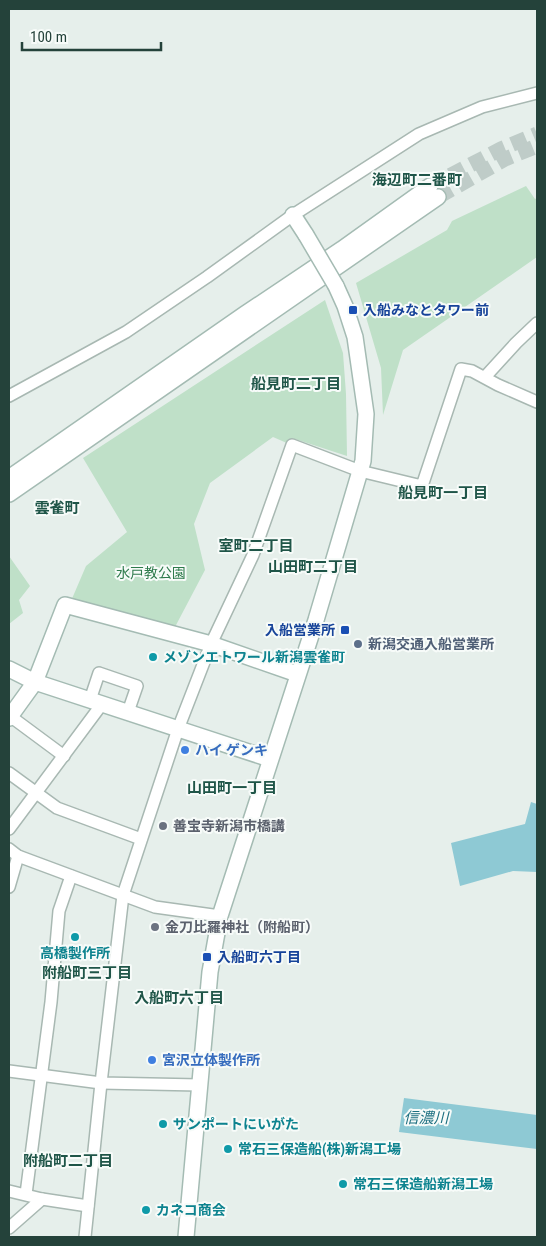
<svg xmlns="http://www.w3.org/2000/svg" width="546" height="1246" viewBox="0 0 546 1246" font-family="'Roboto Condensed','Noto Sans JP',sans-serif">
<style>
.green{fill:#bfe0c8}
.water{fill:#8ec9d4}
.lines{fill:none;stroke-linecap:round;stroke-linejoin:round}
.secondary-tunnel{stroke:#bfccc8;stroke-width:15;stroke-dasharray:15 8;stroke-linecap:butt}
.street-casing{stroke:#a8b8b2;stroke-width:14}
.secondary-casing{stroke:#a4bbb3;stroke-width:18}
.street{stroke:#fff;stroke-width:11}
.secondary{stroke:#fff;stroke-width:15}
.secondary-bridge-casing{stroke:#a4bbb3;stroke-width:18;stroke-linecap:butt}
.secondary-bridge{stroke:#fff;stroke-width:15}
.transit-dot{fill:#1a4fb4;stroke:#f7fbf9;stroke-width:2}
.service-dot{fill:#5c6f8a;stroke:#f7fbf9;stroke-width:2}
.culture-dot{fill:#0f9aa8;stroke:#f7fbf9;stroke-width:2}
.shop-dot{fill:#3f7fe0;stroke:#f7fbf9;stroke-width:2}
.worship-dot{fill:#6b7280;stroke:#f7fbf9;stroke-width:2}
.labels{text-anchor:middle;stroke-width:4;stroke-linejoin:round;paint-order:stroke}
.transit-label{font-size:14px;font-weight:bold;fill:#164399;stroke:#f7fbf9;text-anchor:start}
.park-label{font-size:14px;fill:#2d7a4b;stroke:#f7fbf9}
.service-label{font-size:14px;font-weight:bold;fill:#4e5e75;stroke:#f7fbf9;text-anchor:start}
.culture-label{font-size:14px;font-weight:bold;fill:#0d838f;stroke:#f7fbf9;text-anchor:start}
.shop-label{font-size:14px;font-weight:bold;fill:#366cbe;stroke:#f7fbf9;text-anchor:start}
.worship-label{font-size:14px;font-weight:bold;fill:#5b616d;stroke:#f7fbf9;text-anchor:start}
.neighbourhood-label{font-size:15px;font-weight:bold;fill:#1f5548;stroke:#f7fbf9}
.water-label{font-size:15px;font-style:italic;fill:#1c6f80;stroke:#f7fbf9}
</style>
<rect width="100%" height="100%" fill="#e6efeb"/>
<g class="green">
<path d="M 526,186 L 535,199 L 537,198 L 537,257 L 403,350 L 383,415 L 381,368 L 356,283 L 447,230 L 452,221 Z"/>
<path d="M 325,300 L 343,353 L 346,394 L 347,456 L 295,439 L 289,444 L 273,437 L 210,483 L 194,524 L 205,570 L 175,627 L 71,601 L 86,566 L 127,532 L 83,458 Z"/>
<path d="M 9,556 L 30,586 L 19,600 L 23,613 L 9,624 Z"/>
</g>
<g class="water">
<path d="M 531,802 L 537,804 L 537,872 L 513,871 L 460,886 L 451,843 L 525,824 Z"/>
<path d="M 404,1098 L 537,1115 L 537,1149 L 399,1132 Z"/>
</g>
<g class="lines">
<g class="secondary-tunnel">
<path d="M 430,186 L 501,149 L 537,134"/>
<path d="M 438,197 L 505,159 L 537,146"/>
</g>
<defs>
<g id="street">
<path d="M 485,377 L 516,343 L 537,323"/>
<path d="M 9,396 L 126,332 L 207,277 L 293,215 L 419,134 L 482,107 L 537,93"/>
<path d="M 90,700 L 99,673 L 137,686 L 128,712"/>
<path d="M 10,716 L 64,756"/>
<path d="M 9,773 L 57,808 L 141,839"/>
<path d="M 9,829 L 102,704"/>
<path d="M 9,849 L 18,856 L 155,907 L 220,916"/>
<path d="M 9,887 L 18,856"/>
<path d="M 9,1071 L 101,1083 L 199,1085"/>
<path d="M 9,1191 L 42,1199 L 88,1206"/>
<path d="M 26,1194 L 51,1002 L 59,911 L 71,876"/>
<path d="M 9,1228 L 42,1199"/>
<path d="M 85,1237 L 101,1083 L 123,895 L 178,729 L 211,644 L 253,555 L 292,445 L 360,471 L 422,486 L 461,369 L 472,371 L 498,385 L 537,402"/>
</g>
<g id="secondary">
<path d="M 293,215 L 306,235"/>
<path d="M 9,478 L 245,314 L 342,249 L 430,186"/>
<path d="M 9,494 L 438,197"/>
<path d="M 9,669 L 35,682 L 270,759"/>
<path d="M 9,718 L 35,682 L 65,605 L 211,644 L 297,674"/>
<path d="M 186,1237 L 210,972 L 220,916 L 316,620 L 363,461 L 366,414 L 355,337 L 345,306 L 336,286"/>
</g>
</defs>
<use href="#street" class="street-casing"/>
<use href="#secondary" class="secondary-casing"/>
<use href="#street" class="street"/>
<use href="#secondary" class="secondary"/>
<defs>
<path id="secondary-bridge" d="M 306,235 L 336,286"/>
</defs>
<use href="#secondary-bridge" class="secondary-bridge-casing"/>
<use href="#secondary-bridge" class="secondary-bridge"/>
</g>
<g class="transit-dot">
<rect x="348" y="305" width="10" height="10" rx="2.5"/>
<rect x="340" y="625" width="10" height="10" rx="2.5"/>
<rect x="202" y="952" width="10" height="10" rx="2.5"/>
</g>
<circle class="service-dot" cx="358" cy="644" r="5"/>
<g class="culture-dot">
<circle cx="153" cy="657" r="5"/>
<circle cx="75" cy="937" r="5"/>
<circle cx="163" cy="1124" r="5"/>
<circle cx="228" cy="1149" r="5"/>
<circle cx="343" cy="1184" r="5"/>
<circle cx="146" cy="1210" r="5"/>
</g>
<g class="shop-dot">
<circle cx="185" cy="750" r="5"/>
<circle cx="152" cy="1060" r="5"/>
</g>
<g class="worship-dot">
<circle cx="163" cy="826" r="5"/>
<circle cx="155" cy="927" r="5"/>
</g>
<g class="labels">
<g class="transit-label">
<text x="363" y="315">入船みなとタワー前</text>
<text x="335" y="635" text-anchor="end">入船営業所</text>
<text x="217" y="962">入船町六丁目</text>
</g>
<g class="park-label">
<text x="151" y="578">水戸教公園</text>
</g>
<g class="service-label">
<text x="368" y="649">新潟交通入船営業所</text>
</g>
<g class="culture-label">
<text x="163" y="662">メゾンエトワール新潟雲雀町</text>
<text x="75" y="958" text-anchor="middle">高橋製作所</text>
<text x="173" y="1129">サンポートにいがた</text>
<text x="238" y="1154">常石三保造船(株)新潟工場</text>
<text x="353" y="1189">常石三保造船新潟工場</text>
<text x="156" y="1215">カネコ商会</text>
</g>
<g class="shop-label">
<text x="195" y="755">ハイ ゲンキ</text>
<text x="162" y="1065">宮沢立体製作所</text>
</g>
<g class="worship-label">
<text x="173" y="831">善宝寺新潟市橋講</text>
<text x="165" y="932">金刀比羅神社（附船町）</text>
</g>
<g class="neighbourhood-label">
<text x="417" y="185">海辺町二番町</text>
<text x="296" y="389">船見町二丁目</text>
<text x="443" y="498">船見町一丁目</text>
<text x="57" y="513">雲雀町</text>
<text x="256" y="551">室町二丁目</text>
<text x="313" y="572">山田町二丁目</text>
<text x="232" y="793">山田町一丁目</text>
<text x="87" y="978">附船町三丁目</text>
<text x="179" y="1003">入船町六丁目</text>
<text x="68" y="1166">附船町二丁目</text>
</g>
<g class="water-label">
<text x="426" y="1123">信濃川</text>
</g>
</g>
<rect width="546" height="1246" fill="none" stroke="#24423a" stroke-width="20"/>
<path d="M22 42v8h139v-8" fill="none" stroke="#24423a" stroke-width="2.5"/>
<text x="30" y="42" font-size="15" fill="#24423a" stroke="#f7fbf9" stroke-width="4" paint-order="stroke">100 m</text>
</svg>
